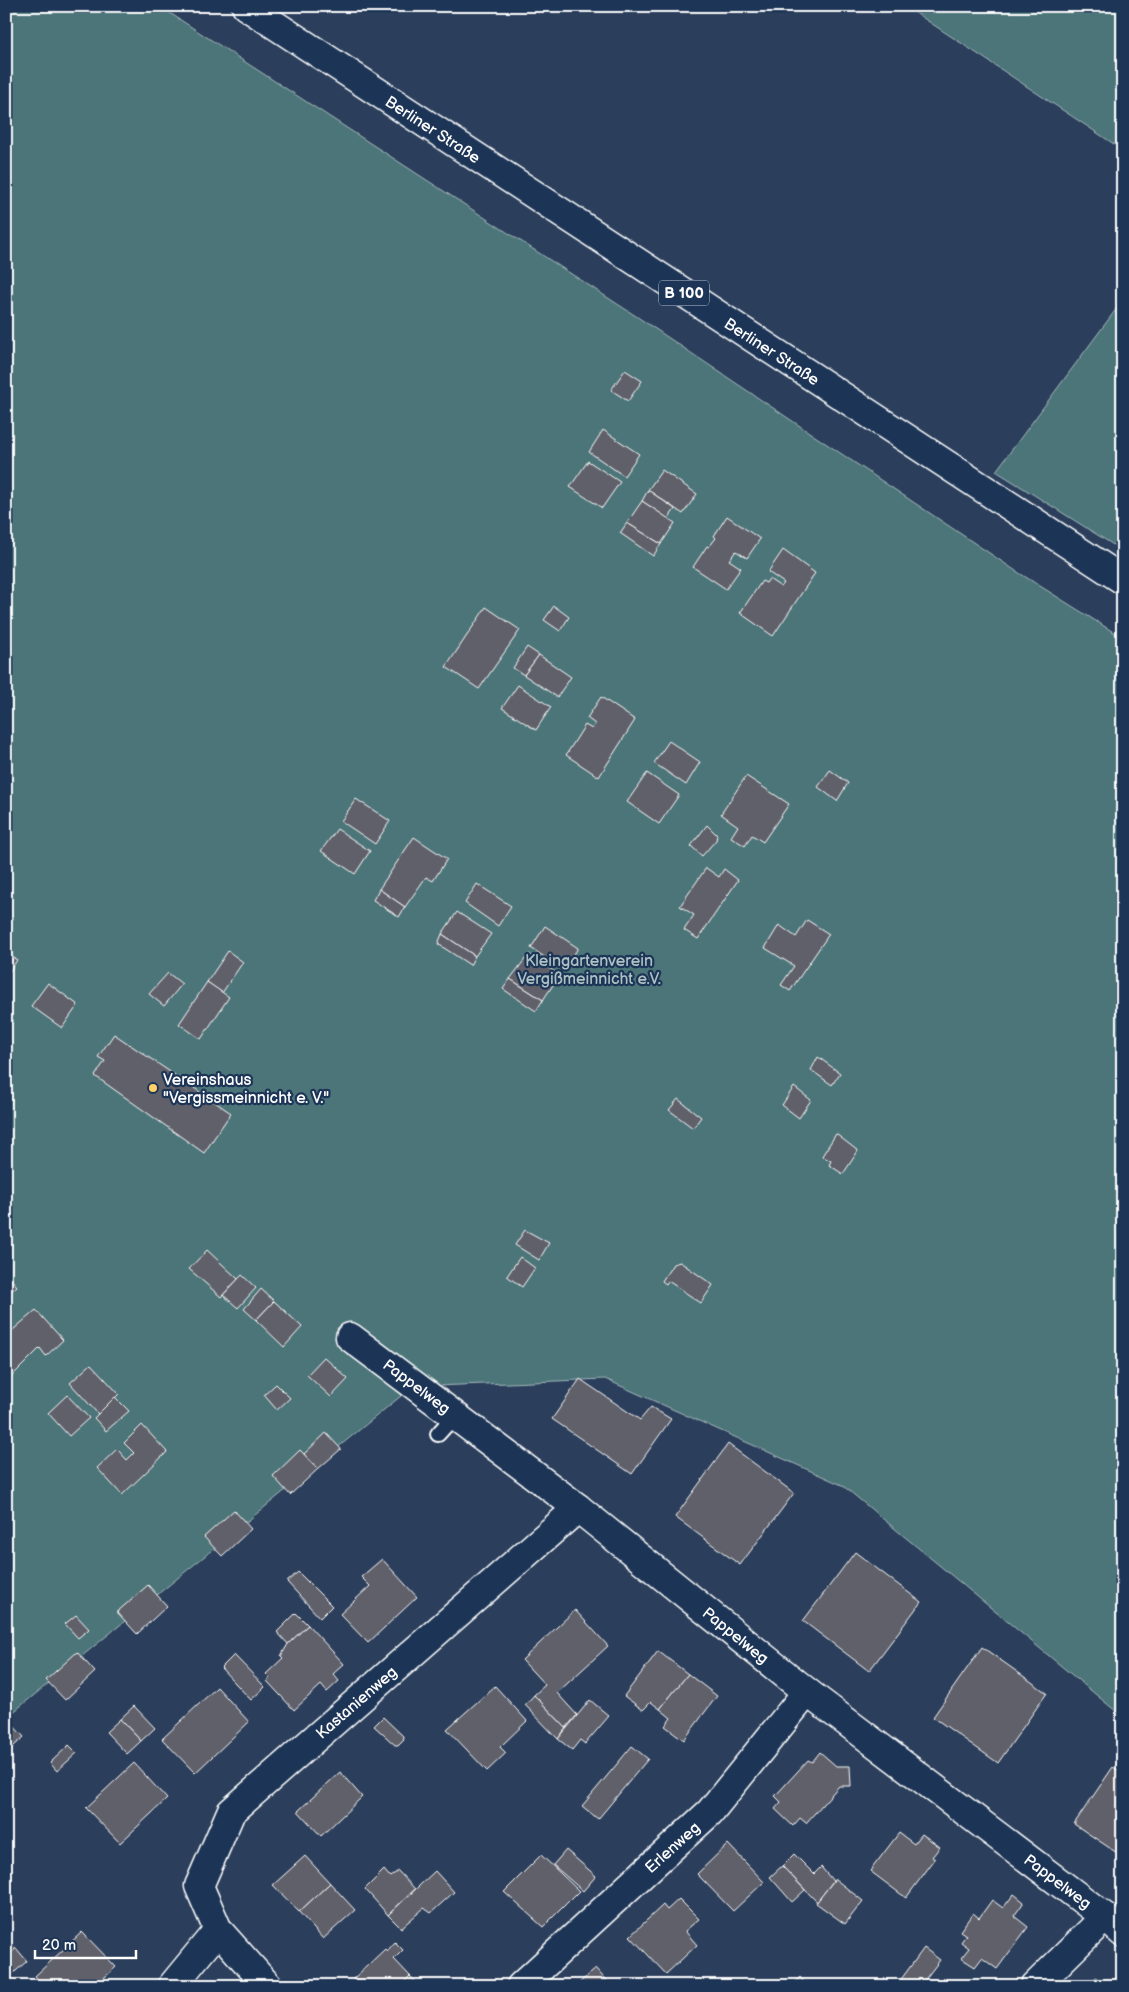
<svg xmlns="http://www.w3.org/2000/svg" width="1129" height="1992" viewBox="0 0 1129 1992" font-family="'Balsamiq Sans',sans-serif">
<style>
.green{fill:#4c7579;stroke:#a6babc}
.building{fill:#61616b;stroke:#fff}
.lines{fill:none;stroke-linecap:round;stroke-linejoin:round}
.service-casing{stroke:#fff;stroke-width:18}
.minor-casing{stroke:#fff;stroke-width:31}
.primary-casing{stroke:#fff;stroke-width:31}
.service{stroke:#1d3557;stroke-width:14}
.minor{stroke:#1d3557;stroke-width:28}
.primary{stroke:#1d3557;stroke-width:28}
.poi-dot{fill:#ffd166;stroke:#1d3557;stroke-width:2}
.labels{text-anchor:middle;stroke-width:4.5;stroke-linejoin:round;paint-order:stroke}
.shield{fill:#1d3557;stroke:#bbc2cd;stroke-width:1}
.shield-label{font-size:15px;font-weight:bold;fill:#fff}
.street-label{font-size:16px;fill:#fff;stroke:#1d3557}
.park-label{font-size:16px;fill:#aec1c3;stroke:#1d3557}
.poi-label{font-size:16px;fill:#fff;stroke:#1d3557;text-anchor:start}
</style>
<rect width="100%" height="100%" fill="#2b3e5b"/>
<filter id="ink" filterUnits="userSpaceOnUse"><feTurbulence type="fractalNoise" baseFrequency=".02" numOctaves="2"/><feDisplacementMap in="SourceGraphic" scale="10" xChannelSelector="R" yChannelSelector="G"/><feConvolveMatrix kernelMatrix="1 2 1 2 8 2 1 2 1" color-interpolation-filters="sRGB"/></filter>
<g filter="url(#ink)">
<g class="green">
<path d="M 6,6 L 159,6 L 639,318 L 1016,571 L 1123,638 L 1123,1717 L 842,1485 L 605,1379 L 412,1387 L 6,1718 Z"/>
<path d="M 905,6 L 1123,6 L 1123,150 Z"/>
<path d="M 1123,300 L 1123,551 L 996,471 Z"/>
</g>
<g class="building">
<path d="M 625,370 L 642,381 L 628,401 L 611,390 Z"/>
<path d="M 603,430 L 639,454 L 624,476 L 589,452 Z"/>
<path d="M 588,461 L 620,482 L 602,508 L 570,487 Z"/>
<path d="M 662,470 L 697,494 L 683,514 L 648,490 Z"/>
<path d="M 648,490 L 675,509 L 668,519 L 642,501 Z"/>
<path d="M 642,501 L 675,523 L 661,544 L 627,523 Z"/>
<path d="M 727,516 L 760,539 L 747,558 L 736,551 L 729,560 L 741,568 L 726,589 L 693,567 L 707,546 L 709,547 L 716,538 L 714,536 Z"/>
<path d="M 627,523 L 661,544 L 653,556 L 620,533 Z"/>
<path d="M 783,550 L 815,573 L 773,636 L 740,613 L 762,581 L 766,583 L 769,579 L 781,587 L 784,583 L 768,572 Z"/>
<path d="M 554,606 L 569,617 L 560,631 L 544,620 Z"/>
<path d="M 486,607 L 520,630 L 479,689 L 446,667 Z"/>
<path d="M 527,647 L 539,655 L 524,675 L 513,668 Z"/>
<path d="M 539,655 L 571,677 L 557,697 L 524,675 Z"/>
<path d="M 518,685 L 551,707 L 536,730 L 502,708 Z"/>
<path d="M 601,697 L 635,720 L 599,777 L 566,755 L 585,725 L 592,729 L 595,724 L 587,718 Z"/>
<path d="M 669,741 L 700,762 L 686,785 L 654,763 Z"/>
<path d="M 830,770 L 848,783 L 837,801 L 818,787 Z"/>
<path d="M 647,773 L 679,795 L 659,824 L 627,802 Z"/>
<path d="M 746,776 L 789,804 L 763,842 L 752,835 L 745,846 L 731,837 L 738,826 L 721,814 Z"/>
<path d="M 356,799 L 390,821 L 375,844 L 341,821 Z"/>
<path d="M 707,825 L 717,835 L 716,840 L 702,856 L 691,846 Z"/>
<path d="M 337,829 L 370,851 L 355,874 L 321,851 Z"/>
<path d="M 414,837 L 447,859 L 433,881 L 426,877 L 405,907 L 379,889 Z"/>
<path d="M 706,868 L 719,877 L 724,869 L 738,880 L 698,939 L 684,930 L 694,915 L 680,906 Z"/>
<path d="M 477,884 L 511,906 L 498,926 L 465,903 Z"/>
<path d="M 379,889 L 405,907 L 399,917 L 373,900 Z"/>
<path d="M 457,912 L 491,934 L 475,956 L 442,934 Z"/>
<path d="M 807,920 L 829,934 L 790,991 L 781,985 L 794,966 L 765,948 L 779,925 L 796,937 Z"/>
<path d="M 545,926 L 578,948 L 564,970 L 531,948 Z"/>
<path d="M 442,934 L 475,956 L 470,965 L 438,944 Z"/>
<path d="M 228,951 L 243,962 L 222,993 L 207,982 Z"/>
<path d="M 6,953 L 17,960 L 6,977 Z"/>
<path d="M 529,954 L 556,973 L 553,976 L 557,979 L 543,1000 L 510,979 Z"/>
<path d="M 168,973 L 182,984 L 164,1006 L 149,994 Z"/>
<path d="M 510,979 L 543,1000 L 536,1011 L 503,989 Z"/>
<path d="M 207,982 L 229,997 L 201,1039 L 179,1024 Z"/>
<path d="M 48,983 L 78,1005 L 62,1028 L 31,1006 Z"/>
<path d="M 114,1034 L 231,1113 L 204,1153 L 95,1076 L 105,1061 L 98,1057 Z"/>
<path d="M 818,1057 L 840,1073 L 832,1085 L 811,1070 Z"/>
<path d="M 794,1087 L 811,1100 L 799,1118 L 782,1105 Z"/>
<path d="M 678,1099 L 701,1117 L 693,1128 L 669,1110 Z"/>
<path d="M 836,1134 L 858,1151 L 843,1174 L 829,1165 L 831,1161 L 822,1156 Z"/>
<path d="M 525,1230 L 549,1243 L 539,1260 L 515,1245 Z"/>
<path d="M 207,1250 L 238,1279 L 221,1297 L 189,1269 Z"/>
<path d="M 520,1257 L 535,1268 L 522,1287 L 507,1276 Z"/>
<path d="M 680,1262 L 713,1285 L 701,1303 L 668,1281 L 666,1284 L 662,1281 L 673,1264 Z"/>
<path d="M 6,1274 L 17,1286 L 6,1296 Z"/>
<path d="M 242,1275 L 256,1288 L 238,1308 L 223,1295 Z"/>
<path d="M 261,1289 L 274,1301 L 256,1320 L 244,1309 Z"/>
<path d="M 274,1301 L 302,1327 L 284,1347 L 256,1320 Z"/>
<path d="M 36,1310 L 63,1340 L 46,1356 L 40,1348 L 12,1376 L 6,1369 L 6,1336 Z"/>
<path d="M 324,1357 L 348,1379 L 331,1397 L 307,1375 Z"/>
<path d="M 91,1364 L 119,1394 L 98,1414 L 70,1383 Z"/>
<path d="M 580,1379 L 640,1420 L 651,1407 L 671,1419 L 632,1474 L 552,1419 Z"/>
<path d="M 276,1384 L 290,1398 L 277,1410 L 264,1395 Z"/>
<path d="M 67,1395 L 89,1418 L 69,1436 L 48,1413 Z"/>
<path d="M 115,1397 L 129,1411 L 106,1431 L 94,1418 Z"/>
<path d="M 142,1425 L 167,1452 L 122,1495 L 97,1468 L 117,1449 L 127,1460 L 134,1453 L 124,1443 Z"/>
<path d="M 326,1433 L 341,1449 L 318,1469 L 304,1454 Z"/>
<path d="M 728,1444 L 794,1493 L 740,1565 L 675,1517 Z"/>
<path d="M 300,1450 L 318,1469 L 290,1495 L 273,1476 Z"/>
<path d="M 234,1510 L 251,1529 L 222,1556 L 204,1537 Z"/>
<path d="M 855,1552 L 921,1602 L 869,1671 L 803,1621 Z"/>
<path d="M 382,1559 L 417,1597 L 368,1643 L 340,1614 L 370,1586 L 361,1577 Z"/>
<path d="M 298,1572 L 332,1606 L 320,1618 L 287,1582 Z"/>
<path d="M 148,1585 L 167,1606 L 137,1634 L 117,1612 Z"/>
<path d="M 575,1610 L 608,1646 L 557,1693 L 577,1715 L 566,1728 L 534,1695 L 545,1685 L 522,1660 Z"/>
<path d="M 296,1613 L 308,1625 L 288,1644 L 277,1632 Z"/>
<path d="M 76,1615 L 89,1629 L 78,1638 L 65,1624 Z"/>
<path d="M 308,1625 L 344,1664 L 333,1674 L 339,1681 L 327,1692 L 321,1685 L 294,1710 L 267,1681 L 270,1678 L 266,1674 L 283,1658 L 281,1656 L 288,1644 Z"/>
<path d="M 982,1647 L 1047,1693 L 998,1763 L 933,1717 Z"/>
<path d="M 658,1651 L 688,1674 L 660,1709 L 651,1702 L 643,1710 L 624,1696 Z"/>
<path d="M 77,1652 L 95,1672 L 65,1700 L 46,1680 Z"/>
<path d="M 234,1655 L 265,1687 L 251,1700 L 221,1668 Z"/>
<path d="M 688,1674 L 717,1696 L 684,1740 L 665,1726 L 671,1718 L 660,1709 Z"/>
<path d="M 495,1686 L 527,1721 L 500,1747 L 506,1753 L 487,1771 L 447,1729 Z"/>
<path d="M 217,1687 L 249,1722 L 195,1773 L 162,1739 Z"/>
<path d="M 534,1695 L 566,1728 L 558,1739 L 525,1705 Z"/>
<path d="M 590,1700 L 609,1716 L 585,1744 L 580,1740 L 572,1750 L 558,1739 Z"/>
<path d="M 134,1706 L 155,1728 L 141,1741 L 120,1719 Z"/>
<path d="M 383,1717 L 403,1736 L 404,1739 L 398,1745 L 395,1745 L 374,1726 Z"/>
<path d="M 6,1718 L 24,1737 L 6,1753 Z"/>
<path d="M 120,1719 L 141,1741 L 127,1754 L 106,1732 Z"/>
<path d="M 69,1745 L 77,1753 L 57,1771 L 50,1763 Z"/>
<path d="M 632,1746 L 648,1759 L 598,1819 L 582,1806 Z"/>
<path d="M 820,1752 L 836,1766 L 850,1766 L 851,1786 L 839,1786 L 806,1823 L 800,1818 L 793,1826 L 775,1809 L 781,1802 L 775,1796 L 808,1760 L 812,1762 Z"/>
<path d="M 134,1763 L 167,1799 L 120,1843 L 86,1808 Z"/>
<path d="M 1113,1767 L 1123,1773 L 1123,1857 L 1074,1824 Z"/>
<path d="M 340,1772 L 362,1797 L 321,1836 L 298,1811 Z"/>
<path d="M 899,1833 L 914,1844 L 922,1834 L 940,1847 L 932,1857 L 935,1859 L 906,1898 L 870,1871 Z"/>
<path d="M 728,1844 L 764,1882 L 733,1911 L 697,1874 Z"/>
<path d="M 566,1850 L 596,1876 L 583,1891 L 553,1865 Z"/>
<path d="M 794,1854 L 814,1874 L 821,1867 L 833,1881 L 817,1902 L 782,1866 Z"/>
<path d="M 541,1855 L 579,1891 L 543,1927 L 504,1892 Z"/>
<path d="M 305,1856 L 330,1883 L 299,1912 L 273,1885 Z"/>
<path d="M 782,1866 L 805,1890 L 792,1902 L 770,1877 Z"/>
<path d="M 384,1870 L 390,1877 L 398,1871 L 415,1889 L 388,1915 L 365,1889 Z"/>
<path d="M 435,1871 L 454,1892 L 431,1913 L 424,1908 L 401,1928 L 388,1915 Z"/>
<path d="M 835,1879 L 863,1901 L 845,1924 L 816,1903 Z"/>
<path d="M 330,1883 L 355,1910 L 323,1939 L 299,1912 Z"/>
<path d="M 1014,1894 L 1024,1902 L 1014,1916 L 1028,1927 L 997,1969 L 982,1958 L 975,1967 L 961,1958 L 969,1948 L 961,1942 L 966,1935 L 960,1931 L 973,1913 L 979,1918 L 992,1900 L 1003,1908 Z"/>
<path d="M 679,1899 L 699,1919 L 685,1931 L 697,1945 L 666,1974 L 630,1936 L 663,1905 L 667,1910 Z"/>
<path d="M 82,1932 L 116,1967 L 95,1986 L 44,1986 L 35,1976 Z"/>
<path d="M 6,1938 L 16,1948 L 6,1959 Z"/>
<path d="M 395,1942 L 403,1950 L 394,1959 L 410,1976 L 400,1986 L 359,1986 L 353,1979 L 385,1949 L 387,1951 Z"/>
<path d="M 16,1948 L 27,1961 L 6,1980 L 6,1959 Z"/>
<path d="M 924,1948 L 940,1960 L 920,1986 L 902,1986 L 899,1982 Z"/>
<path d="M 596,1969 L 611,1986 L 578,1986 L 579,1983 Z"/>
<path d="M 410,1976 L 420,1986 L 400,1986 Z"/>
<path d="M 800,1977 L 808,1986 L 791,1986 Z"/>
<path d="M 1096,1977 L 1104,1986 L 1086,1986 Z"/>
</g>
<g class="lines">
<defs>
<path id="service" d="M 438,1434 L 455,1415"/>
<g id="minor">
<path d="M 350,1337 L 578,1508 L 807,1692 L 1105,1917 L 1123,1933"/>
<path d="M 218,1930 L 199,1886 L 231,1812 L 578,1508"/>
<path d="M 172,1986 L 218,1930 L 268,1986"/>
<path d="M 521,1986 L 710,1812 L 807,1692"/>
<path d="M 1035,1986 L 1105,1917"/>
</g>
<path id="primary" d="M 246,6 L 1123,580"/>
</defs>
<use href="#service" class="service-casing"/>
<use href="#minor" class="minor-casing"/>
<use href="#primary" class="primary-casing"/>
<use href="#service" class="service"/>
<use href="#minor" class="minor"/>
<use href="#primary" class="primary"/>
</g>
</g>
<circle class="poi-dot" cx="153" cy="1088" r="5"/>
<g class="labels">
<rect class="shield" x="659" y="280.5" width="50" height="25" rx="4"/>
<g class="shield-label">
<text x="684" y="298">B 100</text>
</g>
<g class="street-label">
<text transform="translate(433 129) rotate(33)" y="6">Berliner Straße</text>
<text transform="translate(772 351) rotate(33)" y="6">Berliner Straße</text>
<text transform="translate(417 1386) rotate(37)" y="6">Pappelweg</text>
<text transform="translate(736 1635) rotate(39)" y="6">Pappelweg</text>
<text transform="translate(356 1702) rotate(-41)" y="6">Kastanienweg</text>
<text transform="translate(672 1847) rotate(-42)" y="6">Erlenweg</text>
<text transform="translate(1058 1881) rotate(37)" y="6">Pappelweg</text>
</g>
<g class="park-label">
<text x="589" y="966">Kleingartenverein<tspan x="589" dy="18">Vergißmeinnicht e.V.</tspan></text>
</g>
<g class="poi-label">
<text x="163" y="1085">Vereinshaus<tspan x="163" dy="18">"Vergissmeinnicht e. V."</tspan></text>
</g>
</g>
<rect width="1129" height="1992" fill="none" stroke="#1d3557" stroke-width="25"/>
<rect x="12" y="12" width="1104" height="1967" fill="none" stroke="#fff" stroke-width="2" filter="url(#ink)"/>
<path d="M35 1950v8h101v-8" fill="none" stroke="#ffffff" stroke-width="2.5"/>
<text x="42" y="1950" font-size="15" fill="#ffffff" stroke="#1d3557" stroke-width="4" paint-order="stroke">20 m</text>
</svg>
